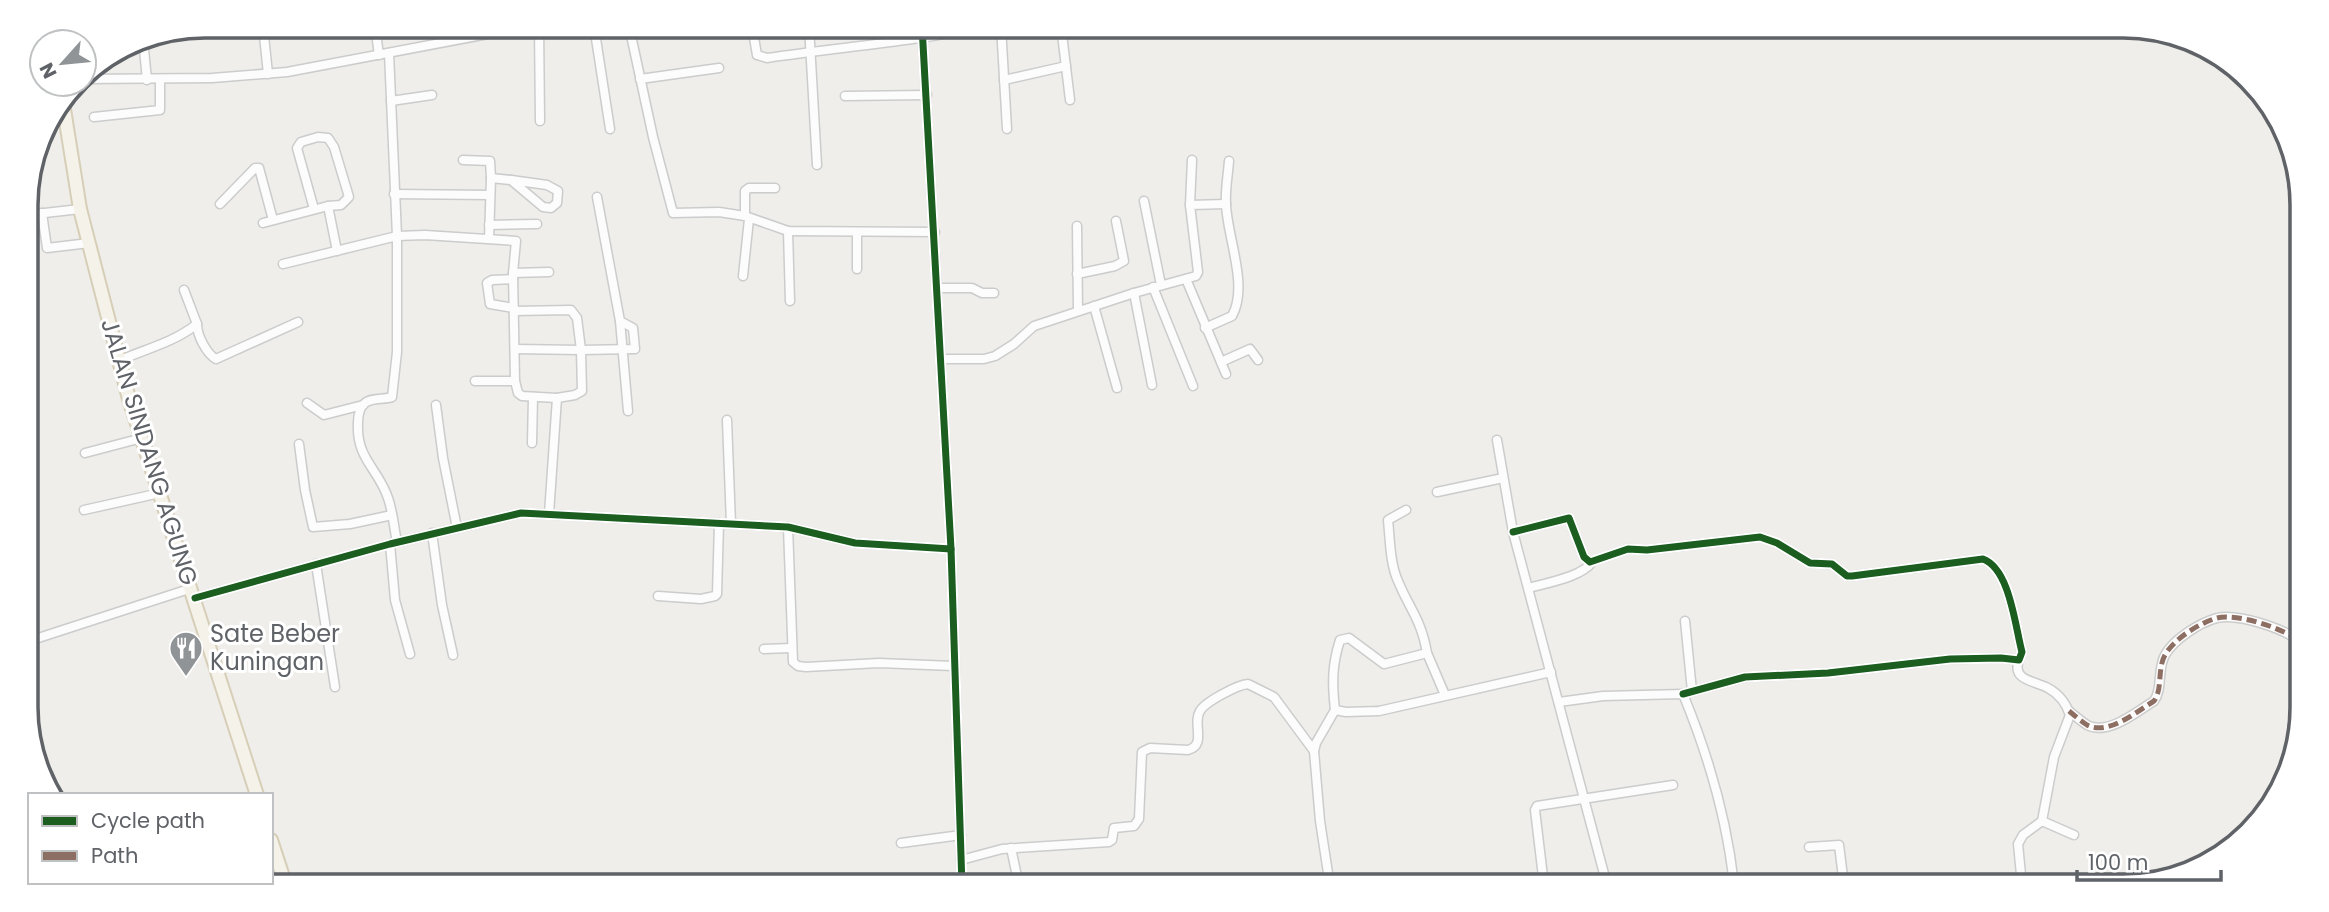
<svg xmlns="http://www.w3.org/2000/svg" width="2329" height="912" viewBox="0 0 2329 912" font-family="Poppins,sans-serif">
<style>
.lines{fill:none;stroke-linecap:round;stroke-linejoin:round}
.minor-casing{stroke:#cbcccc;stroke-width:11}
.primary-casing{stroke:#d7ceb8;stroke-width:16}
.minor{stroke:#fdfcfc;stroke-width:8}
.primary{stroke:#f4f2e9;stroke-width:12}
.quiet{stroke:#8d6e63;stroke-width:5;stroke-dasharray:10 5;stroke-linecap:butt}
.cycleway-casing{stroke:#fff;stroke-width:11}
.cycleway{stroke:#1b5e20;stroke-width:7}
.labels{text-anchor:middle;stroke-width:6;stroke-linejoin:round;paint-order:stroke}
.street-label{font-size:24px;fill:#5f6368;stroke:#fff}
.poi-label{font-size:24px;fill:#5f6368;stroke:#fff;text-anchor:start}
.rim{fill:none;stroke:#5f6368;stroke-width:3.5}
</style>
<rect width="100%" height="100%" fill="#efeeea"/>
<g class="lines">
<defs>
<g id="minor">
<path d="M 263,26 L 268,74"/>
<path d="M 375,26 L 379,55"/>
<path d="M 539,26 L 540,121"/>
<path d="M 594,26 L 610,129"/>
<path d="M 629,26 L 653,137 L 673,213 L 719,212 L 745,216 L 788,231 L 935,232"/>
<path d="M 752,26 L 757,55 L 767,58 C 840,47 914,42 986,26"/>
<path d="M 809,26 L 817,165"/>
<path d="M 922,26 L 951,549 L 962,886"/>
<path d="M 1001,26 L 1007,129"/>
<path d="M 1061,26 L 1070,100"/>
<path d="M 143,39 L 147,80"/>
<path d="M 389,53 L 397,236 L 397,352 L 392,397 C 384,400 372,397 365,403 C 360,407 358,416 358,423 C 356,459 378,468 388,498 C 393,512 394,528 397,542"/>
<path d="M 84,79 L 212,78 L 287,72 L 530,26"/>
<path d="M 640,79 L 719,68"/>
<path d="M 1004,80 L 1066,66"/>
<path d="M 845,96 L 927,95"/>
<path d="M 391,101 L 432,95"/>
<path d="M 94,117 L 160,110 L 160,79"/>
<path d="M 463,160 L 490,161 L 491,178"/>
<path d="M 511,180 L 547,185 L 558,191 L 557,203 L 551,208 L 543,207 Z"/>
<path d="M 394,194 L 489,195"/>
<path d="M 1144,201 L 1161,285"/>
<path d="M 220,204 L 255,168 L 259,168 L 273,220"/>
<path d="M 1190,205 L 1192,160"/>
<path d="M 314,209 L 297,148 L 301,142 L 318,137 L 328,138 L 334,147 L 349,197 L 341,205 L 328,206"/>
<path d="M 42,213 L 47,248 L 89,243"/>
<path d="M 27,215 L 80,209"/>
<path d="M 745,216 L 745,191 L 749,188 L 775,188"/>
<path d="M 263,223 L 328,206 L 337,251"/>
<path d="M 489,225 L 537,224"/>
<path d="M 1077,226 L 1078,311"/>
<path d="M 788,231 L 790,301"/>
<path d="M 489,239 L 491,178 L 511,180"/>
<path d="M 283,264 L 397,236 L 425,235 L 516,241 L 513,273 L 515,381 L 518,393 L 522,396 L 557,398"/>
<path d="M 857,269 L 857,232"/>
<path d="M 513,273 L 549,272"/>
<path d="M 1077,274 L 1115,266 L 1124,261 L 1116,221"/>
<path d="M 743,276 L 749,219"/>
<path d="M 513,279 L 492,280 L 487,283 L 490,304 L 514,308"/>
<path d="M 1186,279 L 1226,374"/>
<path d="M 1153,287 L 1193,386"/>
<path d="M 938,288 L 972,288 L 982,293 L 994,293"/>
<path d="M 184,290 L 197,324"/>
<path d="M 1134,293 L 1152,385"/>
<path d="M 1094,306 L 1117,388"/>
<path d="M 514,311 L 571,310 L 577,318 L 581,350 L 515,349"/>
<path d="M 620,321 L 628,411"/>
<path d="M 1205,328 L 1232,316 C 1249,286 1227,237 1226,204 C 1225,190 1228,175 1229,161"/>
<path d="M 942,359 L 984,359 L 995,356 L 1014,344 L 1034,326 L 1134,293 L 1196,276 L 1198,272 L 1190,205 L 1226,204"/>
<path d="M 118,361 C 145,349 173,343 197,324 C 197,336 207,354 216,359 L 298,322"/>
<path d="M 1221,362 L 1250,349 L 1258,360"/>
<path d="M 475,381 L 515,381"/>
<path d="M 307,403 L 324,415 L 363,405"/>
<path d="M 436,405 L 443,458 L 457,528"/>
<path d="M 727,420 L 731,524"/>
<path d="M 1497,440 L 1513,532 L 1607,885"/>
<path d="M 532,443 L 533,397"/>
<path d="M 299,444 L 305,490 L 313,527 L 350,524 L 392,515"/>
<path d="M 85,453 L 142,438"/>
<path d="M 1437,492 L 1503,478"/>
<path d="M 84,510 L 160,493"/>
<path d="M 1406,510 L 1388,520 C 1390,539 1390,564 1398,581 C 1410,610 1421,619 1427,653"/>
<path d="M 549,514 L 557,398 L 575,395 L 582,391 L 581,350 L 635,349 L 633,328 L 620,321 L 597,197"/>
<path d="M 788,527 L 793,662 L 798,666 L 806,667 L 879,663 L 953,666"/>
<path d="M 1513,532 L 1569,518 L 1584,557 L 1590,562 L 1628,549 L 1647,550 L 1760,537 L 1777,543 L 1810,563 L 1832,564 L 1847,576 L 1852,576 L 1983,559 C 2010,569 2015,626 2022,652 L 2019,660 L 2001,658 L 1950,659 L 1828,673 L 1745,677 L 1683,694"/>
<path d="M 432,533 L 442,605 L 453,655"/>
<path d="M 390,544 L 395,600 L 410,654"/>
<path d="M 316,564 L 335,687"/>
<path d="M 1529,588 C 1546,583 1582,577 1592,562"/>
<path d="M 658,596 L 701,599 L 715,596 L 717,594 L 719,523"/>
<path d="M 195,598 L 390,544 L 521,513 L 768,526 L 788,527 L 855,543 L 951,549"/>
<path d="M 1685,621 L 1692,691"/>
<path d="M 29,641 L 192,588"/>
<path d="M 764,649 L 791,648"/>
<path d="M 2019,660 C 2011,681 2036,681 2048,688 C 2059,694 2066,703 2070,715 L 2054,757 L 2042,821 L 2023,835 L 2018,844 L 2022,885"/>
<path d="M 1559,702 L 1603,696 L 1683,694 C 1709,757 1727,819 1734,885"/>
<path d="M 1335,710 C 1332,683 1332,665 1340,640 L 1349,638 L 1384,664 L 1427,653 L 1445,695"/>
<path d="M 2069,711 C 2075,716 2081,721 2087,725 C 2108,736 2136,712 2154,701 C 2163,689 2157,669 2165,655 C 2174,639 2199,623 2217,618 C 2238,613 2287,629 2303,644"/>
<path d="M 1314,751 L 1316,743 L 1335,710 L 1346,712 L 1379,711 L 1551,672"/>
<path d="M 2042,821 L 2074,835"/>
<path d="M 901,843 L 961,835"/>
<path d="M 1809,847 L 1839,845 L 1844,885"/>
<path d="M 1011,848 L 1019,886"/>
<path d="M 961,860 L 1002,849 L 1109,842 L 1112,840 L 1114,828 L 1134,826 L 1139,819 L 1142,752 L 1150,748 L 1188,750 C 1207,745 1192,724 1200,711 C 1205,702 1237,685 1248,684 L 1274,697 L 1314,751 L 1320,821 L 1330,886"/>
<path d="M 1544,885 L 1535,810 L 1537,806 L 1673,785"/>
</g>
<g id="primary">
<path d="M 63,103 L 80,209 L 129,399 L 257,795"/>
<path d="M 271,840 L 286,886"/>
</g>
</defs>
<use href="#minor" class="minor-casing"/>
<use href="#primary" class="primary-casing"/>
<use href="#minor" class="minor"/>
<use href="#primary" class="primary"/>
<path class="quiet" d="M 2069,711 C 2075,716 2081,721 2087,725 C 2108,736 2136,712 2154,701 C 2163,689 2157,669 2165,655 C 2174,639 2199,623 2217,618 C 2238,613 2287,629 2303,644"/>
<defs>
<g id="cycleway">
<path d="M 922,26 L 951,549 L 962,886"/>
<path d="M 1513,532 L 1569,518 L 1584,557 L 1590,562 L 1628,549 L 1647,550 L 1760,537 L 1777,543 L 1810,563 L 1832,564 L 1847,576 L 1852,576 L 1983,559 C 2010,569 2015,626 2022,652 L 2019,660 L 2001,658 L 1950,659 L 1828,673 L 1745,677 L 1683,694"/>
<path d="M 195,598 L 390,544 L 521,513 L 768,526 L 788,527 L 855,543 L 951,549"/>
</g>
</defs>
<use href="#cycleway" class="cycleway-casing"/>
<use href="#cycleway" class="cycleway"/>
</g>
<defs>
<symbol id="restaurant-pin" viewBox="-11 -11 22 30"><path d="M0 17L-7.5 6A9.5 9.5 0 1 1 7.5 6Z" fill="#919496" stroke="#fff"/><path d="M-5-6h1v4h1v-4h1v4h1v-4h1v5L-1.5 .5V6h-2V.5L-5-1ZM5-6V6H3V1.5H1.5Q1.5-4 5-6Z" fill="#fff"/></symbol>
</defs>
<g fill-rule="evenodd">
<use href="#restaurant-pin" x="167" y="629" width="38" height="52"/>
</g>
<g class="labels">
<g class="street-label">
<text transform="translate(149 452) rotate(73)" y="8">JALAN SINDANG AGUNG</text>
</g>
<g class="poi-label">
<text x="210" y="642">Sate Beber<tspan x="210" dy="28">Kuningan</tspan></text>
</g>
</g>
<path d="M0 0H2329V912H0ZM205 38H2123A167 167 0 0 1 2290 205V707A167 167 0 0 1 2123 874H205A167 167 0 0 1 38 707V205A167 167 0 0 1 205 38Z" fill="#fff" fill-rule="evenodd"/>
<path class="rim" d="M205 38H2123A167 167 0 0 1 2290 205V707A167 167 0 0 1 2123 874H205A167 167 0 0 1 38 707V205A167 167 0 0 1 205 38Z"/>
<rect x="28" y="793" width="245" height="91" fill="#ffffff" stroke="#bfc1c3" stroke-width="2"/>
<rect x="42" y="816" width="35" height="10" fill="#1b5e20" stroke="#bfc1c3" stroke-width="2"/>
<text x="91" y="828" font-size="21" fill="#5f6368">Cycle path</text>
<rect x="42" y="851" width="35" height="10" fill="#8d6e63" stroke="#bfc1c3" stroke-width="2"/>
<text x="91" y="863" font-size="21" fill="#5f6368">Path</text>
<g transform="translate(63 63) rotate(243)"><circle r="33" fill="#ffffff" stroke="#bfc1c3" stroke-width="2"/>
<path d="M0-5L12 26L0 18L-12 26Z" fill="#919496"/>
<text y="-10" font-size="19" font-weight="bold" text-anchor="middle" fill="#5f6368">N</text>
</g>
<path d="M2077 870v10h144v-10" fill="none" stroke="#5f6368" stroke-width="3.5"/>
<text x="2088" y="870" font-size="21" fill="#5f6368" stroke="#ffffff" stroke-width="5" paint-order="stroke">100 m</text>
</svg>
